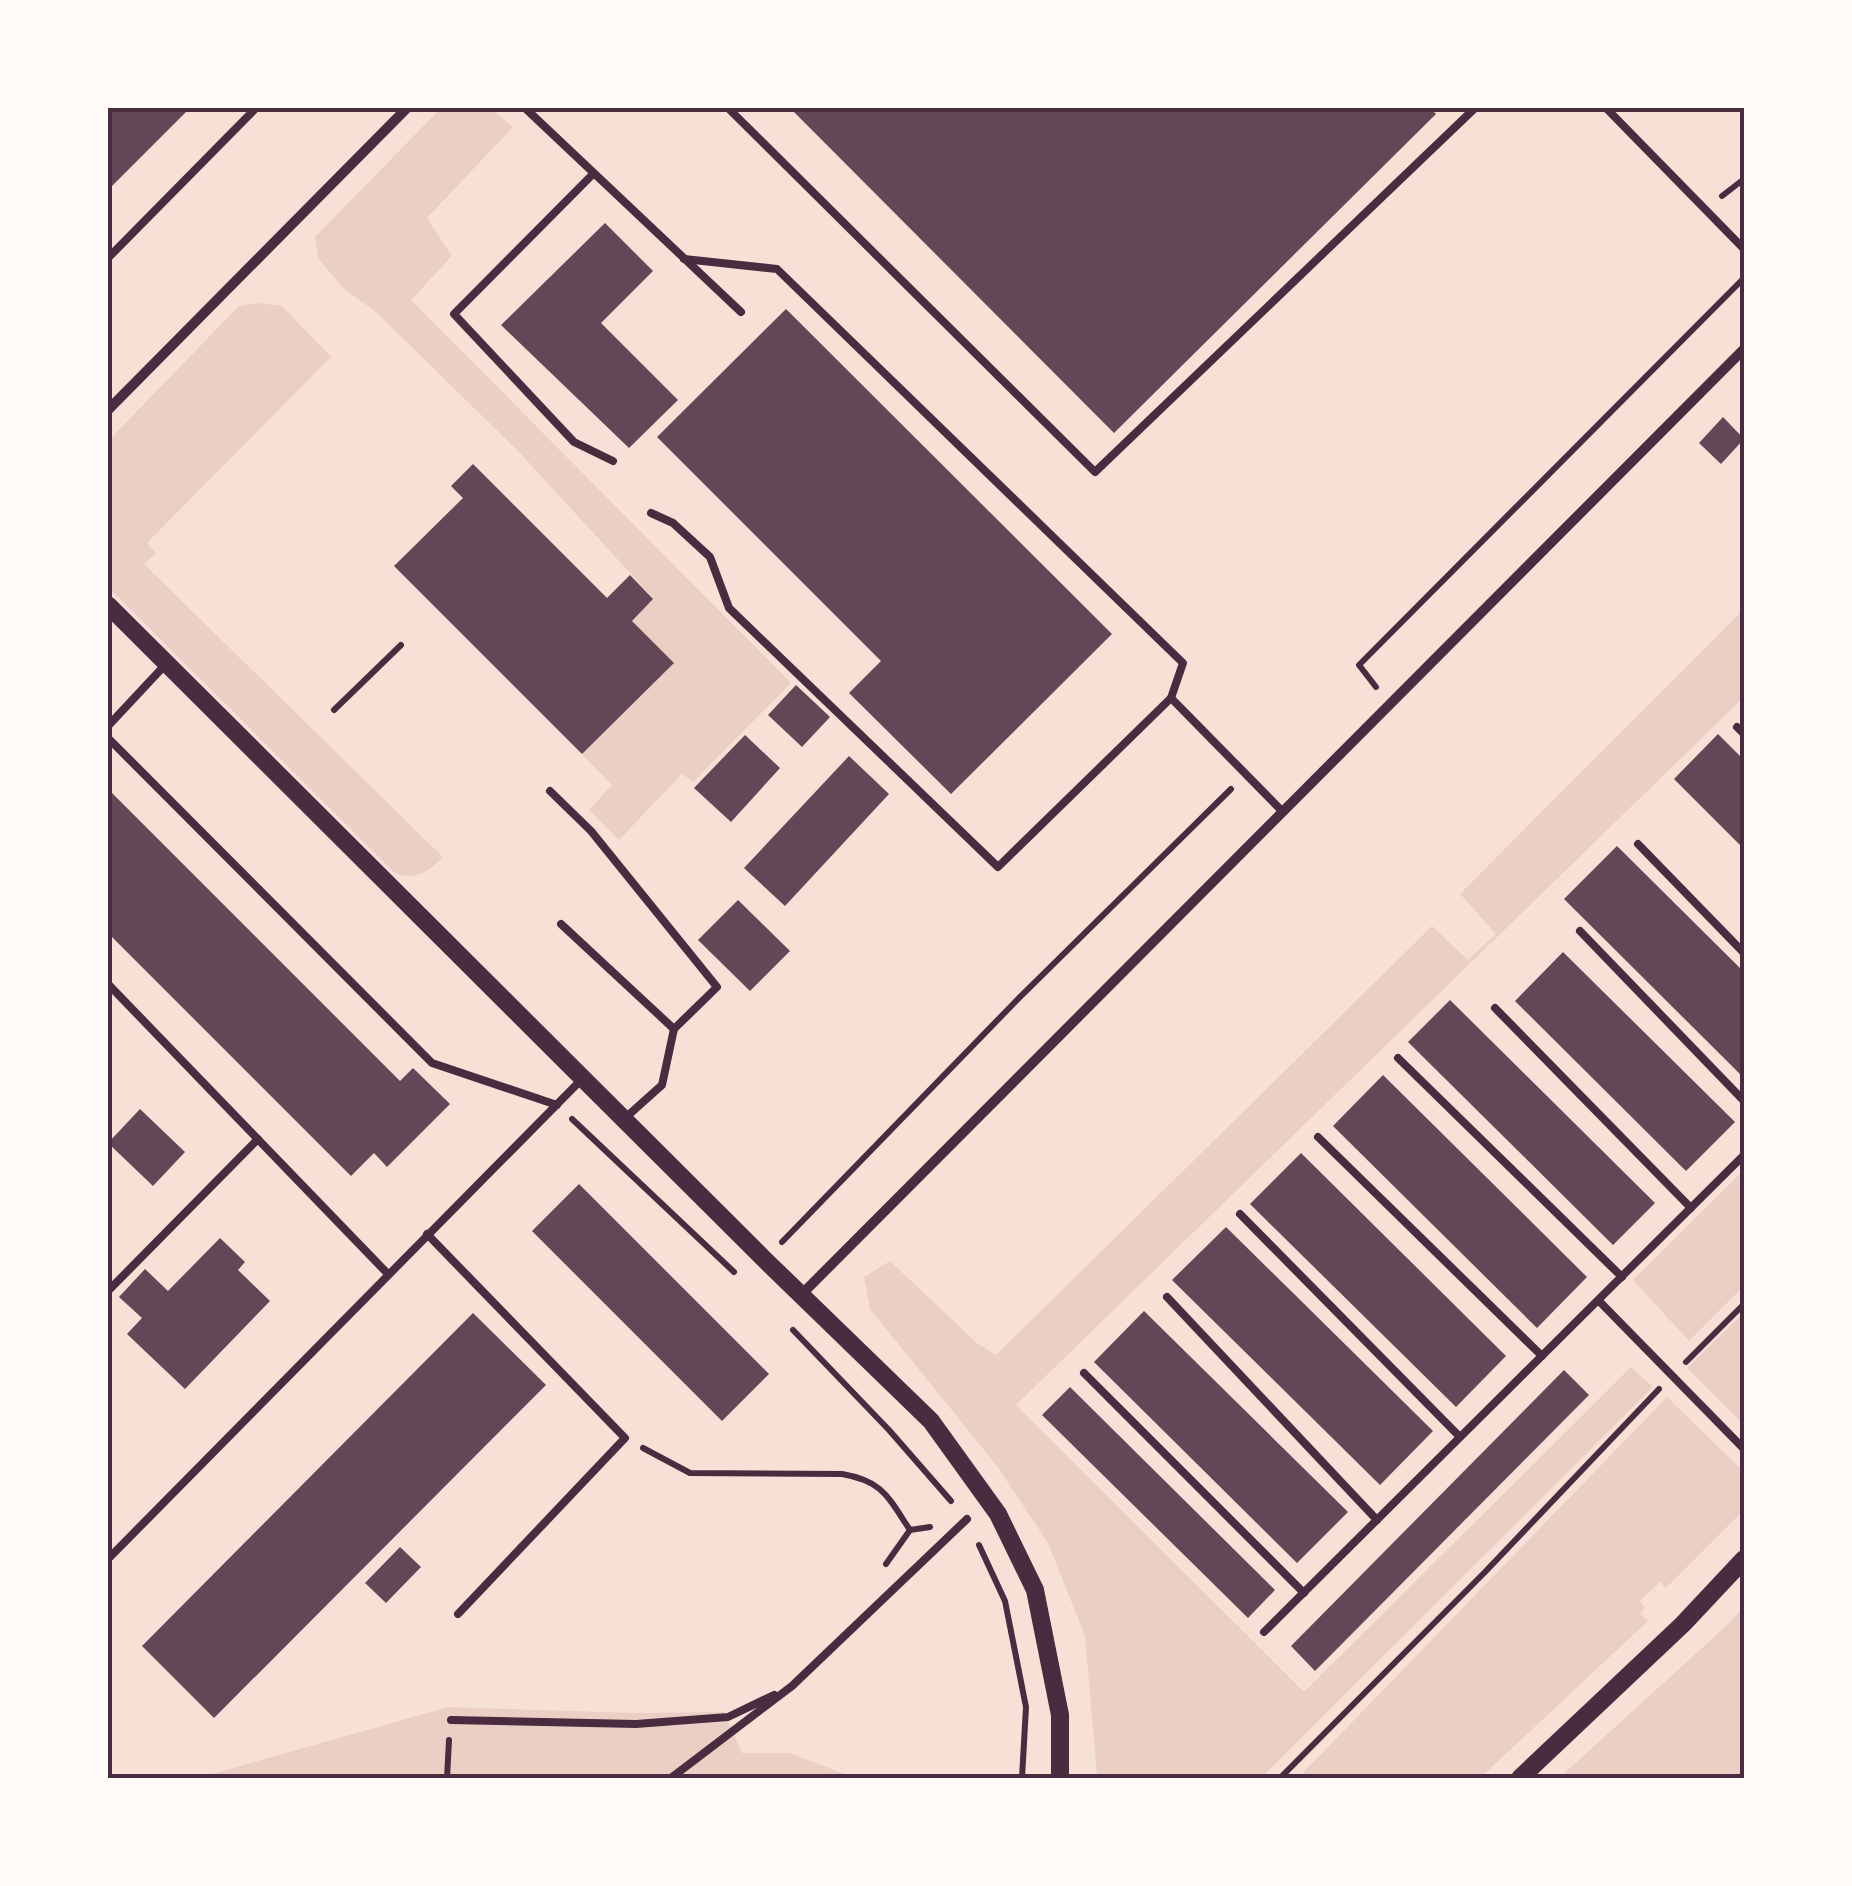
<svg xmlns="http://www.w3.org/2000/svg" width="1852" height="1886" viewBox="0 0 1852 1886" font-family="'Crimson Pro',serif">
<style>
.green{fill:#ebcfc5}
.building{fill:#644757}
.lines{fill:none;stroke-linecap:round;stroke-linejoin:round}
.path{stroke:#4a2c40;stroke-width:6}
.service{stroke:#4a2c40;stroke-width:8}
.minor{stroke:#4a2c40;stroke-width:10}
.tertiary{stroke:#4a2c40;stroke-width:18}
.neatline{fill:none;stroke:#4a2c40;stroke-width:4}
</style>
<rect width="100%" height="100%" fill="#f7e1d7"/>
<g class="green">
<path d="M 441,108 L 490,108 L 513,127 L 427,218 L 452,256 L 411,300 L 791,683 L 693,782 L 682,774 L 619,840 L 589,810 L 612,785 L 582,754 L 674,663 L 632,621 L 653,598 L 519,452 L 376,312 L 343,288 L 318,258 L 315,237 Z"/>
<path d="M 258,303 L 282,306 L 331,357 L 147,543 L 156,553 L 144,564 L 443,857 C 428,872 415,881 395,873 L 108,587 L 108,441 L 239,306 Z"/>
<path d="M 1744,609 L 1744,697 L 1016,1405 L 1304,1692 L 1631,1367 L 1653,1387 L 1261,1778 L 1097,1778 L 1085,1636 L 1048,1543 L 997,1466 L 870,1309 L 864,1277 L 890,1261 L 978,1344 L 996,1355 L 1432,926 L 1468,960 L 1496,934 L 1460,894 Z"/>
<path d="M 1744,1170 L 1744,1286 L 1689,1341 L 1633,1280 Z"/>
<path d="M 1744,1312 L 1744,1425 L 1687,1368 Z"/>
<path d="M 1667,1397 L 1744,1472 L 1744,1510 L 1666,1588 L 1660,1582 L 1640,1601 L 1645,1608 L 1640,1614 L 1648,1621 L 1480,1778 L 1298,1778 Z"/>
<path d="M 1744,1607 L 1744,1778 L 1559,1778 L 1724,1628 Z"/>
<path d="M 448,1707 L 635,1713 L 724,1712 L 742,1753 L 790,1753 L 855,1778 L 198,1778 Z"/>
</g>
<g class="building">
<path d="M 108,108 L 190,108 L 108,190 Z"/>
<path d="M 790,108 L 1430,108 L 1436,114 L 1114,433 Z"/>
<path d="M 605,223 L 653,271 L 601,323 L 678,400 L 629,448 L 501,325 Z"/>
<path d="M 786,309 L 1112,634 L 951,794 L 849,693 L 881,661 L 657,437 Z"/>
<path d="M 1723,417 L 1744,439 L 1721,464 L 1699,443 Z"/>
<path d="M 473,464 L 607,598 L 630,575 L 653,599 L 632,621 L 674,663 L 582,754 L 394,566 L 463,498 L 451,486 Z"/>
<path d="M 796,685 L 830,717 L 802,747 L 768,715 Z"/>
<path d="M 1718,734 L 1744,760 L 1744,849 L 1674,779 Z"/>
<path d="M 745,735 L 780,768 L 731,822 L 694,788 Z"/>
<path d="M 849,756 L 889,794 L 785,906 L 744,868 Z"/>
<path d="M 108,789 L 400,1081 L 413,1068 L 450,1104 L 387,1167 L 374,1153 L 351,1176 L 108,933 Z"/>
<path d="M 1617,846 L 1744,972 L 1744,1078 L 1564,899 Z"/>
<path d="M 738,900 L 790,951 L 750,991 L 698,940 Z"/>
<path d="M 1563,952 L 1735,1122 L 1686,1171 L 1515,1001 Z"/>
<path d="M 1450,1000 L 1655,1203 L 1613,1245 L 1408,1042 Z"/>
<path d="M 1383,1075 L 1587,1277 L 1537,1328 L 1333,1126 Z"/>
<path d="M 140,1109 L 185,1152 L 153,1186 L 108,1143 Z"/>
<path d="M 1301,1153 L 1506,1356 L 1456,1407 L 1250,1204 Z"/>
<path d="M 579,1184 L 769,1374 L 722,1421 L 532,1231 Z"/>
<path d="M 1226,1227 L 1433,1431 L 1380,1485 L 1172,1280 Z"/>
<path d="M 220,1238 L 245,1262 L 238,1270 L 270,1301 L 185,1389 L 127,1334 L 142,1318 L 119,1297 L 145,1269 L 168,1291 Z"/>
<path d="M 1144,1311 L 1348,1512 L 1297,1563 L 1094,1362 Z"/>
<path d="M 473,1313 L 546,1385 L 214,1718 L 142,1646 Z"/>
<path d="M 1564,1370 L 1589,1395 L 1315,1671 L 1291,1646 Z"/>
<path d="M 1070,1387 L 1275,1590 L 1248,1618 L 1042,1415 Z"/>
<path d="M 400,1547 L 421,1567 L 386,1603 L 365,1583 Z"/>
</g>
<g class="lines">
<g class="path">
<path d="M 1722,196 L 1744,179"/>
<path d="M 1376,687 L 1359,665 L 1744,278"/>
<path d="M 334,710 L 401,645"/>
<path d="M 572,1119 L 734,1272"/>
<path d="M 782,1242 L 1018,999 L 1231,789"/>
<path d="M 793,1330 L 889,1430 L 951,1501"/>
<path d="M 1686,1362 L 1744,1304"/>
<path d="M 643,1448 L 690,1473 L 842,1474 C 883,1481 888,1497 910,1530"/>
<path d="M 979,1545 L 1005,1601 L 1026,1707 L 1022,1778"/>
<path d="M 886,1564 L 910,1530 L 930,1527"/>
<path d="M 447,1778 L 449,1740"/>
<path d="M 1280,1778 L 1485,1572 L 1659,1389"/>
</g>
<g class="service">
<path d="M 525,108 L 741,312"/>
<path d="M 728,108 L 1095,472 L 1475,108"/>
<path d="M 1606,108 L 1744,249"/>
<path d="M 593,174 L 454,314 L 574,442 L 613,461"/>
<path d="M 108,258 L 256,108"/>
<path d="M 684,259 L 777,269 L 1183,663 L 1171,698"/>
<path d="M 651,513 L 673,523 L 710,557 L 729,608 L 998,867 L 1171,698 L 1283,812"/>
<path d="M 108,726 L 165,665"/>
<path d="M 1737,727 L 1744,734"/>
<path d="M 108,738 L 432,1063 L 557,1105"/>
<path d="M 550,791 L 591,831 L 717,987 L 674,1029 L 561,924"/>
<path d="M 1638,844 L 1744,953"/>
<path d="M 1580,931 L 1744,1101"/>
<path d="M 108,984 L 388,1274"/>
<path d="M 1495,1008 L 1691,1208"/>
<path d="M 1398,1058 L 1622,1277"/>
<path d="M 624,1119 L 662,1085 L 674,1029"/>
<path d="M 1318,1137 L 1542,1356"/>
<path d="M 1240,1214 L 1460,1437"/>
<path d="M 427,1234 L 625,1438 L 458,1614"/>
<path d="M 108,1291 L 258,1139"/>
<path d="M 1167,1297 L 1377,1520"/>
<path d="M 1599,1301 L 1744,1449"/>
<path d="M 1084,1373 L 1304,1593"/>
<path d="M 108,1559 L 583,1078"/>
<path d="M 1264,1632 L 1744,1155"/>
<path d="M 451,1720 L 636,1724 L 728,1717 L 774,1695"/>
<path d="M 671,1778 L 792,1686 L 967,1519"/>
</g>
<g class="minor">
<path d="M 108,410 L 407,108"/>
<path d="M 801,1295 L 1744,349"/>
</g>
<g class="tertiary">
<path d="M 108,605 L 765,1260 L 931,1421 L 998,1514 L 1035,1590 L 1060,1715 L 1060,1778"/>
<path d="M 1520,1778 L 1683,1624 L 1744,1559"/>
</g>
</g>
<rect width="1852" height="1886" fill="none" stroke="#fffaf5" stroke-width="220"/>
<rect x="110" y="110" width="1632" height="1666" class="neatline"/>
</svg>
